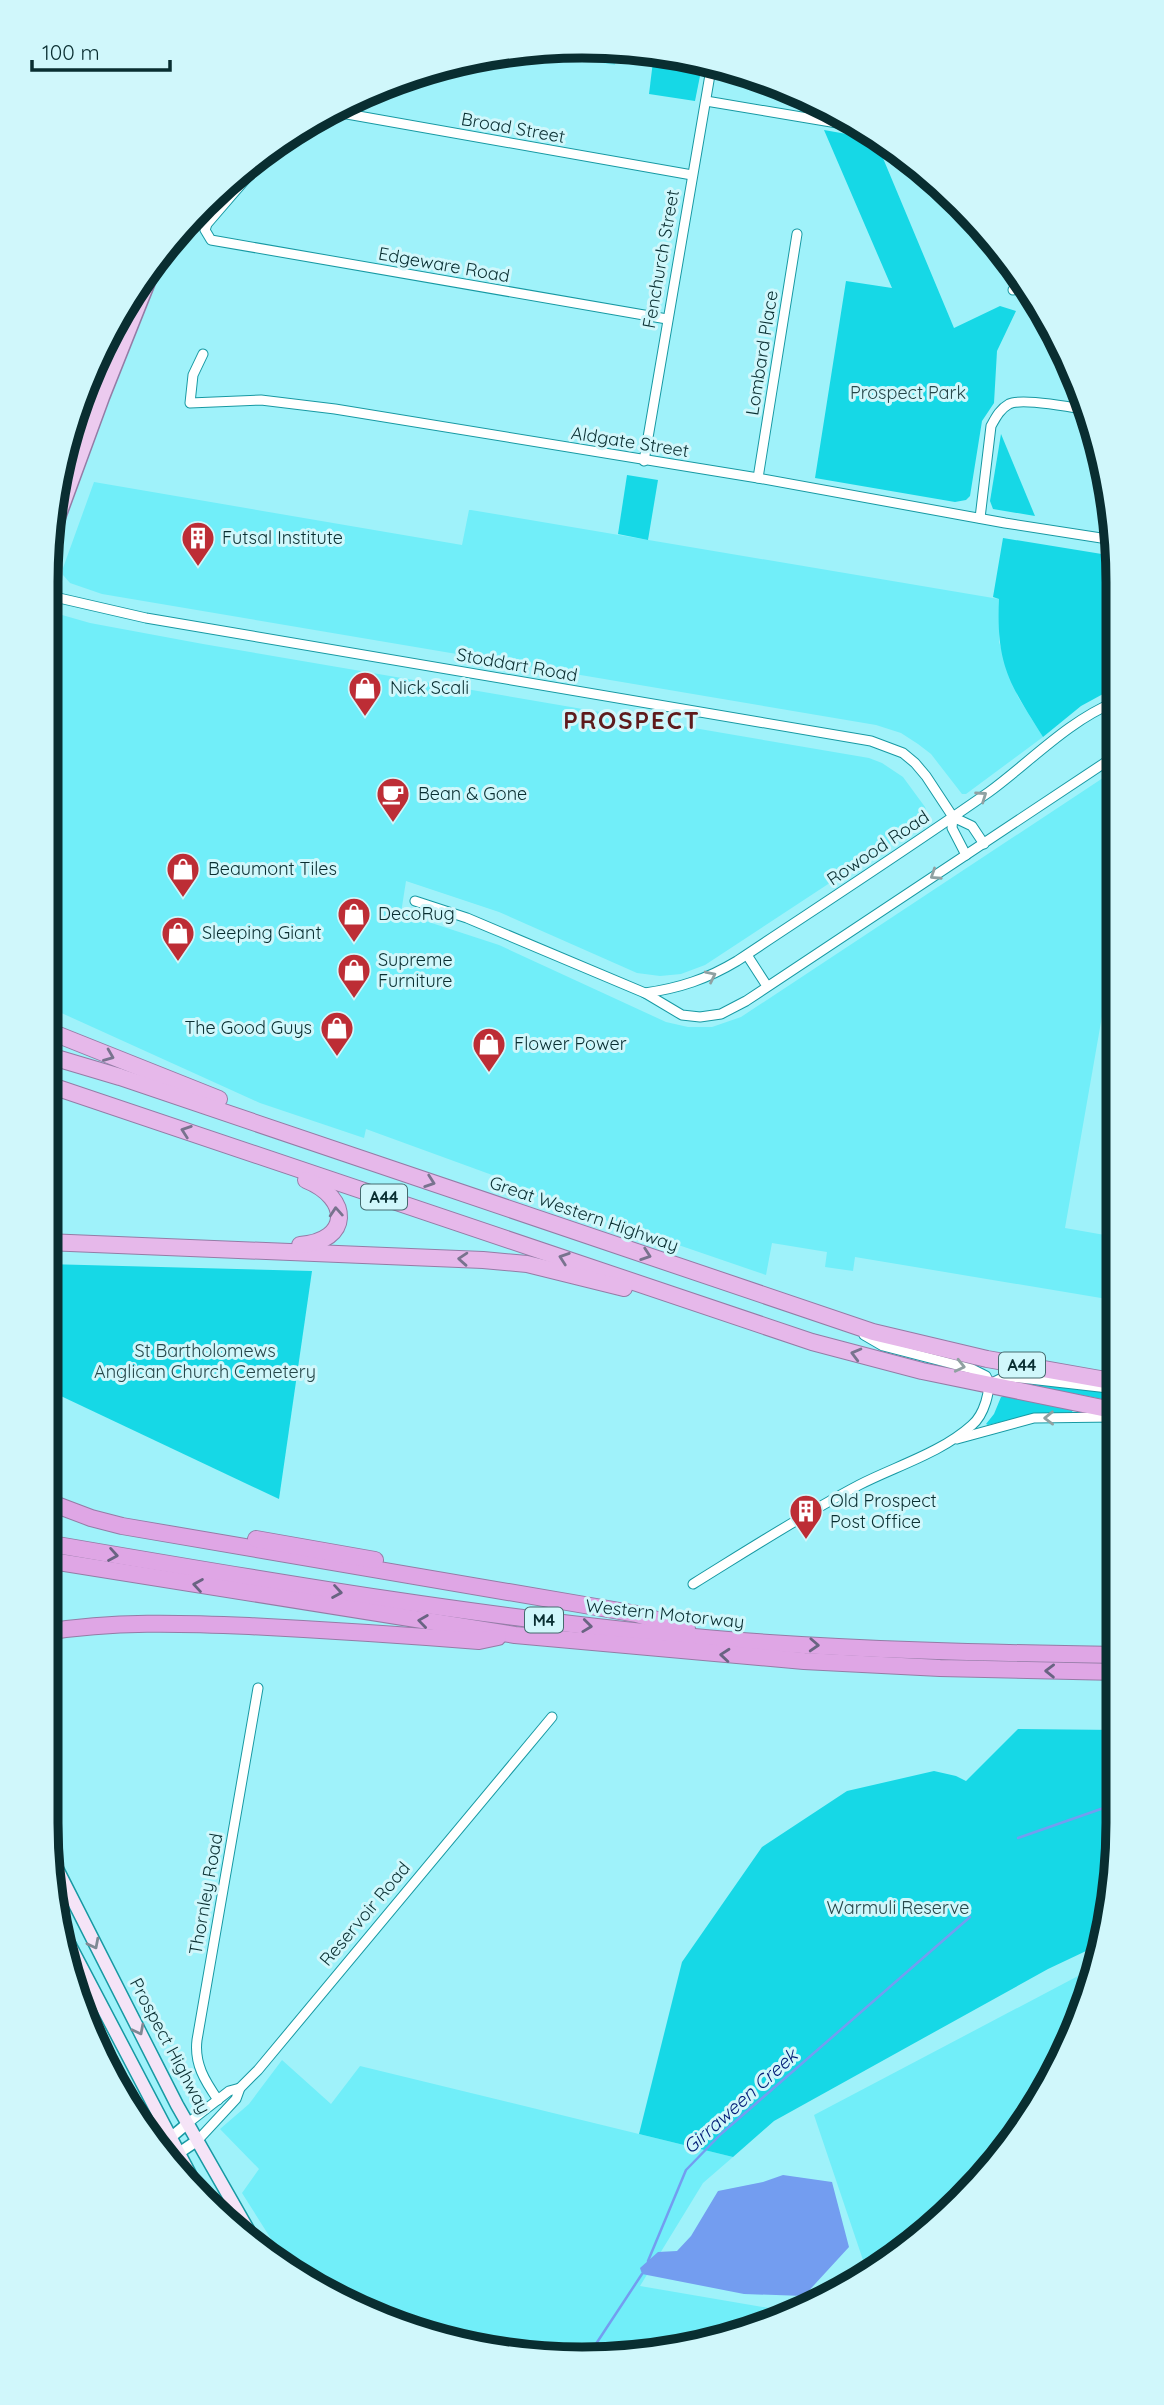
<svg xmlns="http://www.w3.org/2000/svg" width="1164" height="2405" viewBox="0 0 1164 2405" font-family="Quicksand,sans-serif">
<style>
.built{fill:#71eef9}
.green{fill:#16d8e6}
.water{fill:#739df0}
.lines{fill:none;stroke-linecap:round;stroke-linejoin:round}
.stream{stroke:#739df0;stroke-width:2.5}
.minor-casing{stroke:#1799a3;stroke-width:11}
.tertiary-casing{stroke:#1799a3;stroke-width:13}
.secondary-casing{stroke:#1799a3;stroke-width:15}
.primary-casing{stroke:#947ca6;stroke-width:17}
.trunk-casing{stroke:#947ca6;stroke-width:18}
.motorway-casing{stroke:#947ca6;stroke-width:18}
.minor{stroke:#fff;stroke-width:9}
.tertiary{stroke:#fff;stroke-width:10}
.secondary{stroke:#f5e4f7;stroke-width:12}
.primary{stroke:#eccaef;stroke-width:14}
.trunk{stroke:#e6b8ea;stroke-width:16}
.motorway{stroke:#dfa6e5;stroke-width:16}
.oneway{stroke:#90a1a2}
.oneway2{stroke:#78738e}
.oneway3{stroke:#696482}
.oneway4{stroke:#7f8994}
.labels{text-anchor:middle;stroke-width:6;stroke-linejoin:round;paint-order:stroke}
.shield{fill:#d0f7fb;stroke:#456a6e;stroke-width:2}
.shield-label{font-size:16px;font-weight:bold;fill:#092e31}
.street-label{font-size:18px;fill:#092e31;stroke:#d0f7fb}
.park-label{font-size:18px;fill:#26474a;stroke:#d0f7fb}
.poi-label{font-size:18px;fill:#092e31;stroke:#d0f7fb;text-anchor:start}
.water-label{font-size:19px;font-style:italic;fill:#001c76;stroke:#d0f7fb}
.district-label{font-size:24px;font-weight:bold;letter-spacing:2px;fill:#5f1a1c;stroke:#d0f7fb}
.rim{fill:none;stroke:#092e31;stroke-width:9}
</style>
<rect width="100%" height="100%" fill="#9ff2fa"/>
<g class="built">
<path d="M 577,46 L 617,49 L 615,65 L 596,62 L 596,58 L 576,55 Z"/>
<path d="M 94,482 L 462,545 L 469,510 L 471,510 L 999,599 L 999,642 L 1018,697 L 1043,737 L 966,794 L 962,794 L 931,754 L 918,744 L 901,733 L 876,725 L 102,594 L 70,583 L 63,575 L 63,568 Z"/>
<path d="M 62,615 L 90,623 L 203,644 L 869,758 L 882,763 L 903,777 L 925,807 L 927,813 L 921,823 L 705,965 L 681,974 L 660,976 L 637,973 L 499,912 L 406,881 L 401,913 L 499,945 L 666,1022 L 688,1027 L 712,1027 L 741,1017 L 1115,770 L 1115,959 L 1112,959 L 1065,1228 L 1116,1237 L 1117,1274 L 1113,1300 L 855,1257 L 853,1271 L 825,1267 L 827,1252 L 772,1243 L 766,1275 L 515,1189 L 517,1184 L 366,1129 L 364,1138 L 260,1103 L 46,1006 L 46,627 L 53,619 Z"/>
<path d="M 1097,1966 L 1078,2029 L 1028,2121 L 962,2202 L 831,2296 L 864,2263 L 814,2115 Z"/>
<path d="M 282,2060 L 331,2104 L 360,2066 L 733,2157 L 703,2183 L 640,2286 L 792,2312 L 652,2355 L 477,2349 L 313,2287 L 292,2272 L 242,2193 L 259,2169 L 220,2129 L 249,2104 Z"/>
</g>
<g class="green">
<path d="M 654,53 L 687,56 L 703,61 L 695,101 L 649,94 Z"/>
<path d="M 824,130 L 875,139 L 954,328 L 1000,306 L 1016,311 L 997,351 L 994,403 L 982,421 L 970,496 L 966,500 L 955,502 L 815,478 L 846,281 L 892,288 Z"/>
<path d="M 1001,434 L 1035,516 L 993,509 L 990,501 Z"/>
<path d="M 627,475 L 658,480 L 648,540 L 618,534 Z"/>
<path d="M 1003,538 L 1114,556 L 1114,688 L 1081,706 L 1043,737 C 1009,683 996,664 999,599 L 993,597 Z"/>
<path d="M 46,1264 L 312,1271 L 279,1499 L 46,1389 Z"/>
<path d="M 1036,1383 L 1117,1393 L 1117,1402 L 1035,1386 Z"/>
<path d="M 1004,1396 L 1073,1410 L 1072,1412 L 1021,1417 L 988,1425 L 986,1424 L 994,1414 L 1001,1397 Z"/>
<path d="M 1018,1729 L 1118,1730 L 1118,1823 L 1108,1928 L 1103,1943 L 1048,1969 L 774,2121 L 733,2157 L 639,2134 L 682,1962 L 762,1847 L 847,1791 L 934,1771 L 956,1776 L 966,1781 Z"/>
</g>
<path class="water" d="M 783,2175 L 832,2182 L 849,2247 L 804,2296 L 744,2294 L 642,2274 L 640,2268 L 658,2252 L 677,2251 L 691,2236 L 718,2191 L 763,2182 Z"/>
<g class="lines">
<g class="stream">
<path d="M 1018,1838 L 1118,1803"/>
<path d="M 648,2261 L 686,2170 L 721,2134 L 970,1917"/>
<path d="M 590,2353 L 642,2274"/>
</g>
<defs>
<g id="minor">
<path d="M 706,101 L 855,126"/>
<path d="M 330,111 L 692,175"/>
<path d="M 281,138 L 207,224 L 205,230 L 211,240 L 667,319"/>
<path d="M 1013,290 L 1022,281"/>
<path d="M 203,354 L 193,375 L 190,403 L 261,400 L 335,409 L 758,478 L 1005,523 L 1114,540"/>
<path d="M 644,461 L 712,63"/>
<path d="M 758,478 L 797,234"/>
<path d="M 980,518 L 991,426 C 996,417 1000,409 1009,404 C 1021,398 1071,407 1087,410"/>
<path d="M 46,595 L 146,618 L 871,741 L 903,753 L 915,763 L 926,776 L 953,817 L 972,826 L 984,844"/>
<path d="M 953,817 L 952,828 L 966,855"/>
<path d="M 415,901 L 467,918 L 645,993 L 682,1015 L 700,1017 L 721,1014 L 746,1001 L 1115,756"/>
<path d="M 747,955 L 767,986"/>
<path d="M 645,993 C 680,988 707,979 737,961 C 821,905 906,850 989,792 C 1030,762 1068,721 1115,702"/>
<path d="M 990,1384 L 1004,1377 L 1011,1377 L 1117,1389"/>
<path d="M 957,1439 L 1034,1418 L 1115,1417"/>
<path d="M 693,1584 C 748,1550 802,1515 859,1485 C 896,1466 941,1453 972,1425 C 983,1416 993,1389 986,1376 L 972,1369 L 883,1346 L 864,1335"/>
<path d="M 218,2100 C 205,2081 194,2064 197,2040 L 258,1688"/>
<path d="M 188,2123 L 229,2091 L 240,2088"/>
<path d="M 198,2140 L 236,2099 L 240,2088 L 258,2070 L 552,1717"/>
</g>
<g id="tertiary">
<path d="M 156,2150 L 188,2123"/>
<path d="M 167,2161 L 198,2140"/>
</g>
<g id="secondary">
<path d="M 52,1859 L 177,2105 L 259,2249"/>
<path d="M 64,1934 L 204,2201"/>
</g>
<g id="primary">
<path d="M 59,467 L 105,341"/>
<path d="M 50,539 L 102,397 L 157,259"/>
</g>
<g id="trunk">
<path d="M 46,1030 L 219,1099"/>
<path d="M 46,1055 L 120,1077 L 873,1332 L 987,1359 L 1117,1382"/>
<path d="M 46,1084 L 812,1342 L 922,1371 L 1117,1411"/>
<path d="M 46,1242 L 483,1260 L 527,1264 L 624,1288"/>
<path d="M 300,1245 C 351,1241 351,1198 306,1180"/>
</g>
<g id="motorway">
<path d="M 46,1501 L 91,1518 L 122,1526 L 637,1614 L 687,1629"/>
<path d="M 256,1539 L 375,1560"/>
<path d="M 46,1543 C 272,1582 499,1621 728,1640 C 857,1650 988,1653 1118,1655"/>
<path d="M 46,1560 L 515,1635 L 804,1661 L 940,1668 L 1118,1672"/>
<path d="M 46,1632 C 113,1621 181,1623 249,1626 C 326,1630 402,1635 479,1641 L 498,1637"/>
</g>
</defs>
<use href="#minor" class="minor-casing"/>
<use href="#tertiary" class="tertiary-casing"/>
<use href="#secondary" class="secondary-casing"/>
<use href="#primary" class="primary-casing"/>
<use href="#trunk" class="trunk-casing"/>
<use href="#motorway" class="motorway-casing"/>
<use href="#minor" class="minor"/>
<use href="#tertiary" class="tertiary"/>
<use href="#secondary" class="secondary"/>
<use href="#primary" class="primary"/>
<use href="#trunk" class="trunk"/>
<use href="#motorway" class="motorway"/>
</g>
<defs><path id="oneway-chevron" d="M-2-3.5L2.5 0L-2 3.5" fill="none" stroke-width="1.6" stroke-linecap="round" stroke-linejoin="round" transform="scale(1.75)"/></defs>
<g class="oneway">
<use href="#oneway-chevron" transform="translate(982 796) rotate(-35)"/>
<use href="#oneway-chevron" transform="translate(935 875) rotate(147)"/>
<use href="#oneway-chevron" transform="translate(711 976) rotate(-26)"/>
<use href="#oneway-chevron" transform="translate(960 1366) rotate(13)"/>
<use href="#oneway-chevron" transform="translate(1049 1418) rotate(179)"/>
</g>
<g class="oneway2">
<use href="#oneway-chevron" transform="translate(109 1056) rotate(22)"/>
<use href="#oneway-chevron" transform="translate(186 1131) rotate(-161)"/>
<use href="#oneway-chevron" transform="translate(430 1182) rotate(19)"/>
<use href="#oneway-chevron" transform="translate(336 1212) rotate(-94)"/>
<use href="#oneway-chevron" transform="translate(646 1255) rotate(19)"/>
<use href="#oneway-chevron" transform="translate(564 1258) rotate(-161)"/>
<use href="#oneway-chevron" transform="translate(463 1259) rotate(-176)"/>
<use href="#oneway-chevron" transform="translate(856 1354) rotate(-165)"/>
</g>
<g class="oneway3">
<use href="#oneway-chevron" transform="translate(113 1555) rotate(10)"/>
<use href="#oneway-chevron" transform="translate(198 1585) rotate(-171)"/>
<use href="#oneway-chevron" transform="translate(337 1592) rotate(9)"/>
<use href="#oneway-chevron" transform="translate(423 1621) rotate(-172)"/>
<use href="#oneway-chevron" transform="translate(587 1626) rotate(7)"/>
<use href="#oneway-chevron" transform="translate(814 1645) rotate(3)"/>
<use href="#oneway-chevron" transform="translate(725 1655) rotate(-175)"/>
<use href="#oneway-chevron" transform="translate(1050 1671) rotate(-179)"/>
</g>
<g class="oneway4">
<use href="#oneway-chevron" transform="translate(94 1944) rotate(63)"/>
<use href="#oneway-chevron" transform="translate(139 2030) rotate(63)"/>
</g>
<defs>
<symbol id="building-pin" viewBox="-11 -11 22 30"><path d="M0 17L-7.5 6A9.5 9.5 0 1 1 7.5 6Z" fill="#bd2d35" stroke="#d0f7fb"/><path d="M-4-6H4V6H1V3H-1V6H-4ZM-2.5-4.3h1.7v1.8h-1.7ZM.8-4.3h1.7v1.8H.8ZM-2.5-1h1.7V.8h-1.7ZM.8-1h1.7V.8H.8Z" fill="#fff"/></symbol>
<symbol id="shop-pin" viewBox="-11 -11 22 30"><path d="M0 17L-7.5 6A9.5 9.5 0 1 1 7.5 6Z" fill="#bd2d35" stroke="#d0f7fb"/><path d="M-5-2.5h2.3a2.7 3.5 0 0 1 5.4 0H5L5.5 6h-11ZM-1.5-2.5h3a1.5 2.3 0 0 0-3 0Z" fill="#fff"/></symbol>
<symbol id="cafe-pin" viewBox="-11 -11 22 30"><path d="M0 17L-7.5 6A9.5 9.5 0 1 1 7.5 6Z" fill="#bd2d35" stroke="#d0f7fb"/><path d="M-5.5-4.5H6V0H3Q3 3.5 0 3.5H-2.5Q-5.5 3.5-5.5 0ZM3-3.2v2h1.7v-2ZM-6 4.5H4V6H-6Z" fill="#fff"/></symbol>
</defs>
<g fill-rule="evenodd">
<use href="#building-pin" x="179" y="519" width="38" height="52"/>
<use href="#shop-pin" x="346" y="669" width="38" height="52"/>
<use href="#cafe-pin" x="374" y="775" width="38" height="52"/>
<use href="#shop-pin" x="164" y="850" width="38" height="52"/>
<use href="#shop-pin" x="335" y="895" width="38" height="52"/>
<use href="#shop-pin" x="159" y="914" width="38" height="52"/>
<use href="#shop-pin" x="335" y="951" width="38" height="52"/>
<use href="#shop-pin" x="318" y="1009" width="38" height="52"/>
<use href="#shop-pin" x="470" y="1025" width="38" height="52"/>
<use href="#building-pin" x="787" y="1492" width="38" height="52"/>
</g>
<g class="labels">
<g class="shield">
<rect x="361" y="1184.5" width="46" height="25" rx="5"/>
<rect x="999" y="1352.5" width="46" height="25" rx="5"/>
<rect x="525" y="1607.5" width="38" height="25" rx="5"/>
</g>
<g class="shield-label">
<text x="384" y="1203">A44</text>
<text x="1022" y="1371">A44</text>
<text x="544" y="1626">M4</text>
</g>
<g class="street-label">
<text transform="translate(513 128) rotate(10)" y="6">Broad Street</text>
<text transform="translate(661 259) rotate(-80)" y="6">Fenchurch Street</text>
<text transform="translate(444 265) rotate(10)" y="6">Edgeware Road</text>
<text transform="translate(762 353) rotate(-81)" y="6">Lombard Place</text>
<text transform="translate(630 442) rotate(9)" y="6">Aldgate Street</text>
<text transform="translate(517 665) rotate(10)" y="6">Stoddart Road</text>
<text transform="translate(878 848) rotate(-34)" y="6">Rowood Road</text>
<text transform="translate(584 1214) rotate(19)" y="6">Great Western Highway</text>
<text transform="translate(665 1614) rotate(6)" y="6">Western Motorway</text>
<text transform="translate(206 1894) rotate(-80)" y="6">Thornley Road</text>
<text transform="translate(365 1914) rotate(-50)" y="6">Reservoir Road</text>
<text transform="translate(170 2046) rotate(62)" y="6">Prospect Highway</text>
</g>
<g class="park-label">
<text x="908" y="399">Prospect Park</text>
<text x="205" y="1357">St Bartholomews<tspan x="205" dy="21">Anglican Church Cemetery</tspan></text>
<text x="898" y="1914">Warmuli Reserve</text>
</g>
<g class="poi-label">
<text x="222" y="544">Futsal Institute</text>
<text x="390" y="694">Nick Scali</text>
<text x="418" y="800">Bean &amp; Gone</text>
<text x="208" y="875">Beaumont Tiles</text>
<text x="378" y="920">DecoRug</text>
<text x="202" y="939">Sleeping Giant</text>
<text x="378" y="966">Supreme<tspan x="378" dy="21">Furniture</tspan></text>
<text x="312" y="1034" text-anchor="end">The Good Guys</text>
<text x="514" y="1050">Flower Power</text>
<text x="830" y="1507">Old Prospect<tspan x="830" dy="21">Post Office</tspan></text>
</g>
<g class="water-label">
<text transform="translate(740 2101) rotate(-42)" y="7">Girraween Creek</text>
</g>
<g class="district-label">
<text x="632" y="729">PROSPECT</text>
</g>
</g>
<path d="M0 0H1164V2405H0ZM582 58H582A524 524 0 0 1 1106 582V1823A524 524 0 0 1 582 2347H582A524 524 0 0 1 58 1823V582A524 524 0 0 1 582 58Z" fill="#d0f7fb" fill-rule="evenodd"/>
<path class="rim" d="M582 58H582A524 524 0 0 1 1106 582V1823A524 524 0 0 1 582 2347H582A524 524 0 0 1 58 1823V582A524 524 0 0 1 582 58Z"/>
<path d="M32 60v10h138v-10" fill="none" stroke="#092e31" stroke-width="3.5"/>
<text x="42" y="60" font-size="21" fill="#092e31" stroke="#d0f7fb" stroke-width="5" paint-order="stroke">100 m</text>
</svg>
